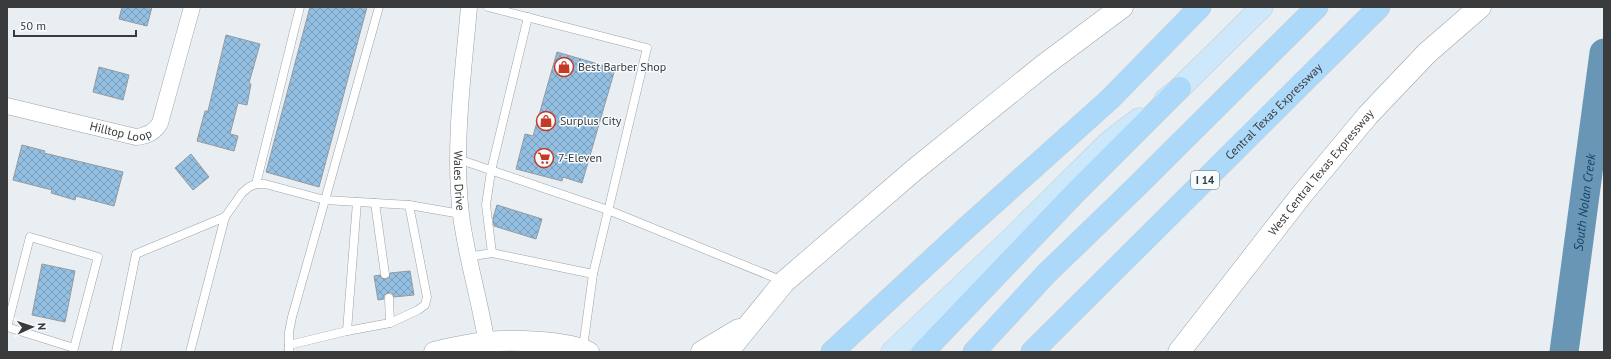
<svg xmlns="http://www.w3.org/2000/svg" width="1611" height="359" viewBox="0 0 1611 359" font-family="'PT Sans',sans-serif">
<style>
.lines{fill:none;stroke-linecap:round;stroke-linejoin:round}
.river{stroke:#6a96b6;stroke-width:29}
.building{fill:url(#building-cross-hatch);stroke:#959a9e}
.service-casing{stroke:#9ea3a7;stroke-width:9}
.minor-casing{stroke:#9ea3a7;stroke-width:17}
.tertiary-casing{stroke:#9ea3a7;stroke-width:21}
.secondary-casing{stroke:#9ea3a7;stroke-width:23}
.primary-casing{stroke:#ccc;stroke-width:23}
.motorway-casing{stroke:#ccc;stroke-width:23}
.service{stroke:#fff;stroke-width:8}
.minor{stroke:#fff;stroke-width:16}
.tertiary{stroke:#fff;stroke-width:20}
.secondary{stroke:#fff;stroke-width:22}
.primary{stroke:#cde8fb;stroke-width:22}
.motorway{stroke:#acd8f9;stroke-width:22}
.labels{text-anchor:middle;stroke-width:3;stroke-linejoin:round;paint-order:stroke}
.shield{fill:#f6fbfe;stroke:#727576;stroke-width:1}
.shield-label{font-size:11px;font-weight:bold;fill:#393b3c}
.poi-label{font-size:12px;fill:#393b3c;stroke:#f6fbfe;text-anchor:start}
.street-label{font-size:12px;fill:#393b3c;stroke:#f6fbfe}
.water-label{font-size:13px;font-style:italic;fill:#0f4465;stroke:#f6fbfe}
</style>
<defs>
<pattern id="building-cross-hatch" width="8" height="8" patternUnits="userSpaceOnUse"><rect width="8" height="8" fill="#93c0e2"/><path d="M0 0l8 8M0 8l8-8" fill="none" stroke="#799db8"/></pattern>
</defs>
<rect width="100%" height="100%" fill="#e8eef2"/>
<g class="lines">
<path class="river" id="s1" d="M 1564,352 L 1604,53"/>
</g>
<g class="building">
<path d="M 122,7 L 152,7 L 147,26 L 119,19 Z"/>
<path d="M 310,7 L 367,7 L 319,187 L 266,172 Z"/>
<path d="M 226,35 L 260,44 L 249,83 L 251,84 L 247,105 L 238,103 L 230,134 L 238,136 L 234,151 L 197,141 L 205,111 L 208,111 Z"/>
<path d="M 557,52 L 615,69 L 582,183 L 563,177 L 562,181 L 516,169 L 525,134 L 533,136 Z"/>
<path d="M 99,67 L 129,75 L 123,100 L 93,92 Z"/>
<path d="M 22,145 L 45,151 L 44,153 L 123,172 L 114,206 L 76,196 L 75,200 L 51,193 L 52,190 L 13,180 Z"/>
<path d="M 191,154 L 209,177 L 193,190 L 175,168 Z"/>
<path d="M 497,205 L 542,219 L 536,239 L 494,226 L 493,218 Z"/>
<path d="M 42,264 L 75,271 L 65,322 L 32,315 Z"/>
<path d="M 410,271 L 414,295 L 394,297 L 392,293 L 388,293 L 384,295 L 384,299 L 378,300 L 374,276 L 380,275 L 381,278 L 385,279 L 389,278 L 390,273 Z"/>
</g>
<g class="lines">
<defs>
<g id="service">
<path d="M 488,7 L 647,48 L 593,274 L 583,348"/>
<path d="M 458,159 L 608,210 L 783,281"/>
<path d="M 256,184 L 300,7"/>
<path d="M 375,203 L 385,274"/>
<path d="M 492,253 L 593,274"/>
<path d="M 467,257 L 492,253 L 486,205 L 491,171 L 528,17"/>
<path d="M 389,298 L 390,323"/>
<path d="M 347,331 L 357,202"/>
<path d="M 289,345 L 347,331 L 390,323 L 418,310 L 425,305 L 427,297 L 409,205"/>
<path d="M 73,352 L 74,348 L 98,257 L 30,237 L 7,327 L 74,348"/>
<path d="M 116,352 L 136,254 L 225,217"/>
<path d="M 190,352 L 225,217 L 242,193 L 249,187 L 256,184 L 265,184 L 325,200 L 379,7"/>
<path d="M 289,352 L 289,332 L 292,317 L 325,200 L 409,205 L 461,214"/>
</g>
<g id="minor">
<path id="s2" d="M 469,7 C 463,76 453,146 461,215 C 467,262 482,306 488,352"/>
<path id="s3" d="M 7,106 L 136,137 C 147,136 155,132 160,123 L 192,7"/>
</g>
<path id="tertiary" d="M 434,352 C 451,348 469,344 486,342 C 510,339 568,341 589,352"/>
<g id="secondary">
<path d="M 702,352 L 739,330"/>
<path d="M 727,352 L 784,282 L 913,171 L 1043,66 L 1122,7"/>
<path id="s4" d="M 1179,352 L 1303,193 L 1368,115 L 1427,53 L 1480,7"/>
</g>
<g id="primary">
<path d="M 1165,100 L 1180,88 L 1262,7"/>
<path d="M 892,352 L 1012,238 L 1109,142 L 1139,119"/>
</g>
<g id="motorway">
<path d="M 832,352 L 964,230 L 1110,99 L 1200,7"/>
<path d="M 923,352 L 1075,193 L 1180,88"/>
<path d="M 974,352 L 1046,274 L 1134,189 L 1317,7"/>
<path id="s5" d="M 1032,352 L 1379,7"/>
</g>
</defs>
<use href="#service" class="service-casing"/>
<use href="#minor" class="minor-casing"/>
<use href="#tertiary" class="tertiary-casing"/>
<use href="#secondary" class="secondary-casing"/>
<use href="#primary" class="primary-casing"/>
<use href="#motorway" class="motorway-casing"/>
<use href="#service" class="service"/>
<use href="#minor" class="minor"/>
<use href="#tertiary" class="tertiary"/>
<use href="#secondary" class="secondary"/>
<use href="#primary" class="primary"/>
<use href="#motorway" class="motorway"/>
</g>
<defs>
<symbol id="shop-ring" viewBox="-11 -11 22 22"><circle r="9.5" fill="#f6fbfe" stroke="#c63a25" stroke-width="1.5"/><path d="M-5-2.5h2.3a2.7 3.5 0 0 1 5.4 0H5L5.5 6h-11ZM-1.5-2.5h3a1.5 2.3 0 0 0-3 0Z" fill="#c63a25"/></symbol>
<symbol id="supermarket-ring" viewBox="-11 -11 22 22"><circle r="9.5" fill="#f6fbfe" stroke="#c63a25" stroke-width="1.5"/><path d="M-6-5.5h2.5l.6 2H6L4.5 2H-2.5L-4.4-4H-6ZM-1.5 3.2a1.3 1.3 0 1 0 .1 0ZM3 3.2a1.3 1.3 0 1 0 .1 0Z" fill="#c63a25"/></symbol>
</defs>
<g fill-rule="evenodd">
<use href="#shop-ring" x="553" y="56" width="22" height="22"/>
<use href="#shop-ring" x="535" y="110" width="22" height="22"/>
<use href="#supermarket-ring" x="533" y="147" width="22" height="22"/>
</g>
<g class="labels">
<rect class="shield" x="1191" y="171" width="28" height="18" rx="3"/>
<g class="shield-label">
<text x="1205" y="184">I 14</text>
</g>
<g class="poi-label">
<text x="578" y="71">Best Barber Shop</text>
<text x="560" y="125">Surplus City</text>
<text x="558" y="162">7-Eleven</text>
</g>
<g class="street-label">
<text dy="4" stroke="none"><textPath href="#s5" startOffset="341">Central Texas Expressway</textPath></text>
<text dy="4" stroke="none"><textPath href="#s3" startOffset="117">Hilltop Loop</textPath></text>
<text dy="4" stroke="none"><textPath href="#s4" startOffset="229">West Central Texas Expressway</textPath></text>
<text dy="4" stroke="none"><textPath href="#s2" startOffset="174">Wales Drive</textPath></text>
</g>
<g class="water-label">
<text dy="5" stroke="none"><textPath href="#s1" startOffset="151">South Nolan Creek</textPath></text>
</g>
</g>
<rect width="1611" height="359" fill="none" stroke="#393b3c" stroke-width="16"/>
<g transform="translate(32 327) rotate(87)" stroke="#f6fbfe" stroke-width="3" paint-order="stroke">
<path d="M0-3L7 15L0 10L-7 15Z" fill="#393b3c"/>
<text y="-6" font-size="11" font-weight="bold" text-anchor="middle" fill="#393b3c">N</text>
</g>
<path d="M14 30v6h122v-6" fill="none" stroke="#393b3c" stroke-width="2"/>
<text x="20" y="30" font-size="12" fill="#393b3c" stroke="#f6fbfe" stroke-width="3" paint-order="stroke">50 m</text>
</svg>
